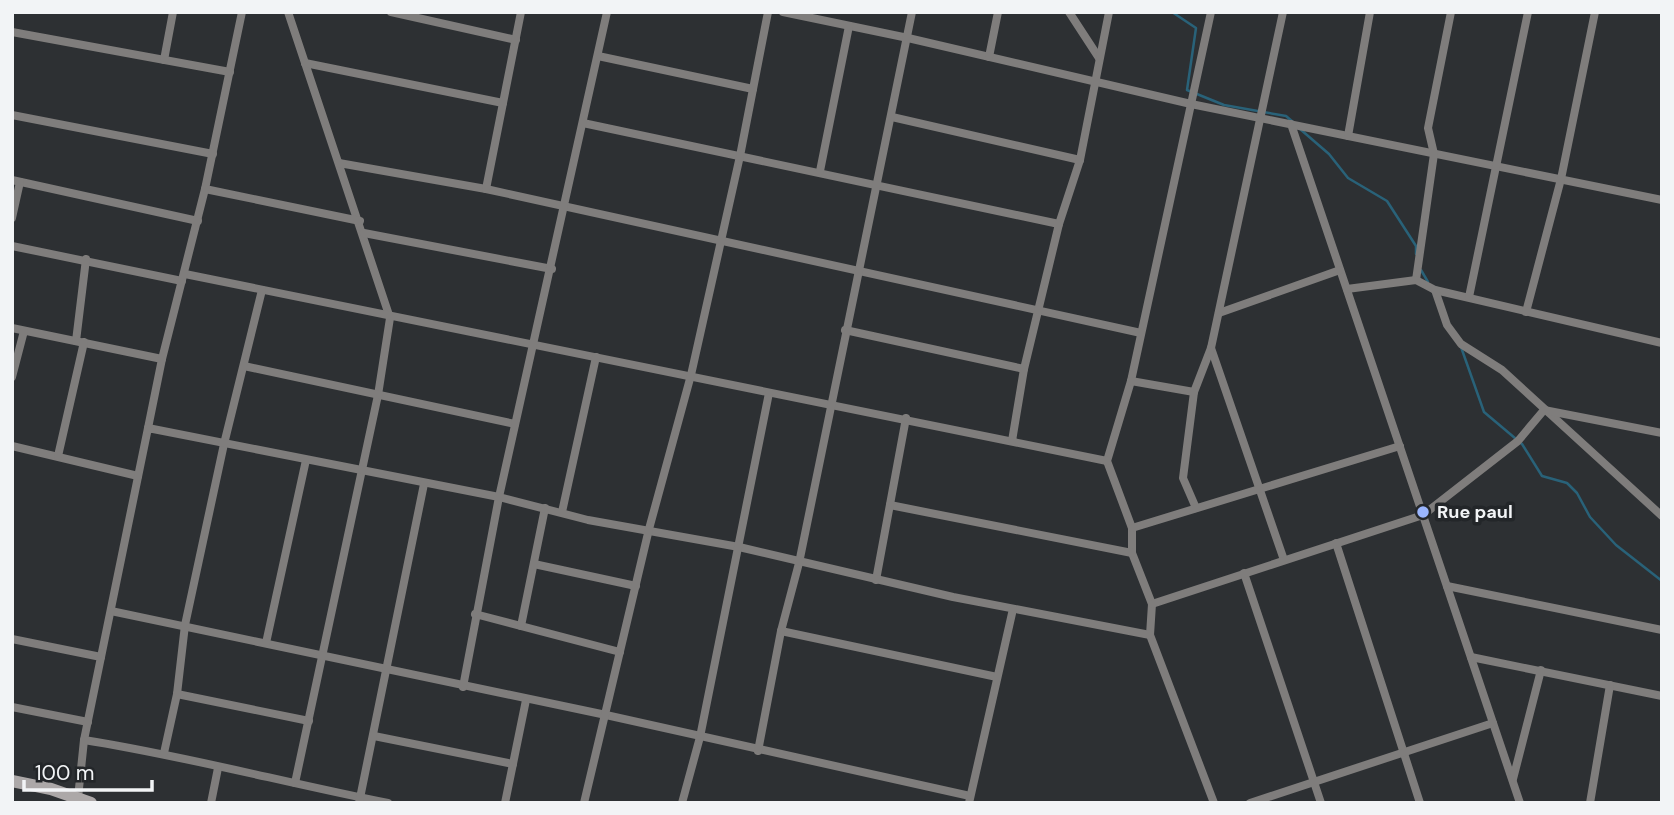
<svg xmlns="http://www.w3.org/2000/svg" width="1674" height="815" viewBox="0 0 1674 815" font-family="'DM Sans',sans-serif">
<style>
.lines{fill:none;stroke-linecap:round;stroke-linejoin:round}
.stream{stroke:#296279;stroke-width:2.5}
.street{stroke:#7f7d7c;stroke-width:8}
.secondary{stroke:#aca8a8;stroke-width:12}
.poi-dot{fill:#9ab5fd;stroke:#232629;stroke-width:2.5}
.labels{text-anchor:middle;stroke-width:7;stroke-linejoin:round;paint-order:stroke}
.poi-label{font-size:18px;font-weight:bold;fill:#f2f4f6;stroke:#232629;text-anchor:start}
</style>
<rect width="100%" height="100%" fill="#2d3033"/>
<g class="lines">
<g class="stream">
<path d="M 1172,12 L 1196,28 L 1187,90 L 1224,105 L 1286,116 L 1293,122"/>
<path d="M 1300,129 L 1329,154 L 1348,178 L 1387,201 L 1416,246 L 1416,254"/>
<path d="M 1421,270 L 1428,282"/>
<path d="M 1461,347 L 1484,412 L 1522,444 L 1542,476 L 1567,483 L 1577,493 L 1590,517 L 1616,545 L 1662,581"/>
</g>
<g class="street">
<path d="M 288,12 L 390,318 L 378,395 L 295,783"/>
<path d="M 391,12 L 516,40"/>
<path d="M 783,12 L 908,38 L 1191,104 L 1662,200"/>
<path d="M 1069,12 L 1099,58"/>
<path d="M 1211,12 L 1131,381 L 1107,461 L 1132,528 L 1132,553 L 1152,604 L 1150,635 L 1214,803"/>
<path d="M 12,32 L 230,72"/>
<path d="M 598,56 L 753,89"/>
<path d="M 989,57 L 998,12"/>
<path d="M 164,60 L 173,12"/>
<path d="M 305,63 L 503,103"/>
<path d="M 12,115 L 213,154"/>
<path d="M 892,117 L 1080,160"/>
<path d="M 583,123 L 1059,224"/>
<path d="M 1291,124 L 1520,803"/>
<path d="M 1348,136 L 1370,12"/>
<path d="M 339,163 L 486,189 L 1141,333"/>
<path d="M 820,171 L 849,26"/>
<path d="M 12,180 L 198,221"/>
<path d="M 205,189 L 360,221"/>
<path d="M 486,189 L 521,12"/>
<path d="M 12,218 L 20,182"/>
<path d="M 364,233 L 552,269"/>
<path d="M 12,246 L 182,281"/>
<path d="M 185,274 L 1107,461"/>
<path d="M 1416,280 L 1434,154 L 1428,128 L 1451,12"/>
<path d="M 1347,289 L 1416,280 L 1435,290 L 1662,343"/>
<path d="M 1435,290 L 1447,325 L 1461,344 L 1502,370 L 1662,516"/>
<path d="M 1469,297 L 1528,12"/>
<path d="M 1526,312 L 1561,179 L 1595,12"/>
<path d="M 1219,313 L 1340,270"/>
<path d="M 12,328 L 162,359"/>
<path d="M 845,330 L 1024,369"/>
<path d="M 76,341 L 86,259"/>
<path d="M 1211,348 L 1284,560"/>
<path d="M 244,366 L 515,424"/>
<path d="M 12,377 L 24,331"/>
<path d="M 1131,381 L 1194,392"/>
<path d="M 148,428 L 162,359 L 205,189 L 242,12"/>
<path d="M 1012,441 L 1024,369 L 1059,224 L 1080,160 L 1109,12"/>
<path d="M 12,446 L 138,476"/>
<path d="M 58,456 L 84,342"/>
<path d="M 890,505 L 1132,553"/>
<path d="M 1196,508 L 1183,478 L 1194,392 L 1211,348 L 1283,12"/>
<path d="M 562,512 L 596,357"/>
<path d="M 1132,528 L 1400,446"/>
<path d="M 1336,543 L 1420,803"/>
<path d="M 534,564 L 636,586"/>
<path d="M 1244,573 L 1321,803"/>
<path d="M 876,580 L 906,418"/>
<path d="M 1447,586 L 1662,630"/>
<path d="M 1152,604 L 1423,515 L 1518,441 L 1544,410 L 1662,433"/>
<path d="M 111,611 L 606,715 L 970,796"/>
<path d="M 475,614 L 620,652"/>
<path d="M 521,626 L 545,508"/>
<path d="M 781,631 L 997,677"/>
<path d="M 12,639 L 101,657"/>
<path d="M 266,643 L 306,460"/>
<path d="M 1471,657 L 1662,696"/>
<path d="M 463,687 L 499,497 L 607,12"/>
<path d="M 177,694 L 309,721"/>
<path d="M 12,707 L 88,722"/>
<path d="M 374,736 L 513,764"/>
<path d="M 84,740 C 186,756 286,783 388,803"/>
<path d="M 758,751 L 781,631 L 799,563 L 912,12"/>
<path d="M 164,753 L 177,694 L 185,625 L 224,444 L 262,290"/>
<path d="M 1513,779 L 1541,670"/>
<path d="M 78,798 L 84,740 L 148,428 L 499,497 L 588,520 L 739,547 L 953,597 L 1150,635"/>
<path d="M 211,803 L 218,768"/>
<path d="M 359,803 L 424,484"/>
<path d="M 505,803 L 526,700"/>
<path d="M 584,803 L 649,529 L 691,375 L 740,156 L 768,12"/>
<path d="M 682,803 L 700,737 L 769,393"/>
<path d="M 969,803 L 1013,609"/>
<path d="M 1250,803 L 1493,723"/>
<path d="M 1590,803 L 1610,685"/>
</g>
<path class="secondary" d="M 12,781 L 51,789 L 91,803"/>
</g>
<circle class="poi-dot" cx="1423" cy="512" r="7"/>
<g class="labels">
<g class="poi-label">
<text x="1437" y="518">Rue paul</text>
</g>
</g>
<rect width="1674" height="815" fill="none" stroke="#f2f4f6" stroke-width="28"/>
<path d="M24 780v10h128v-10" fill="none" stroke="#f2f4f6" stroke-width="3.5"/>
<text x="35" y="780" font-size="21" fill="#f2f4f6" stroke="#232629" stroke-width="5" paint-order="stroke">100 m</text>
</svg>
